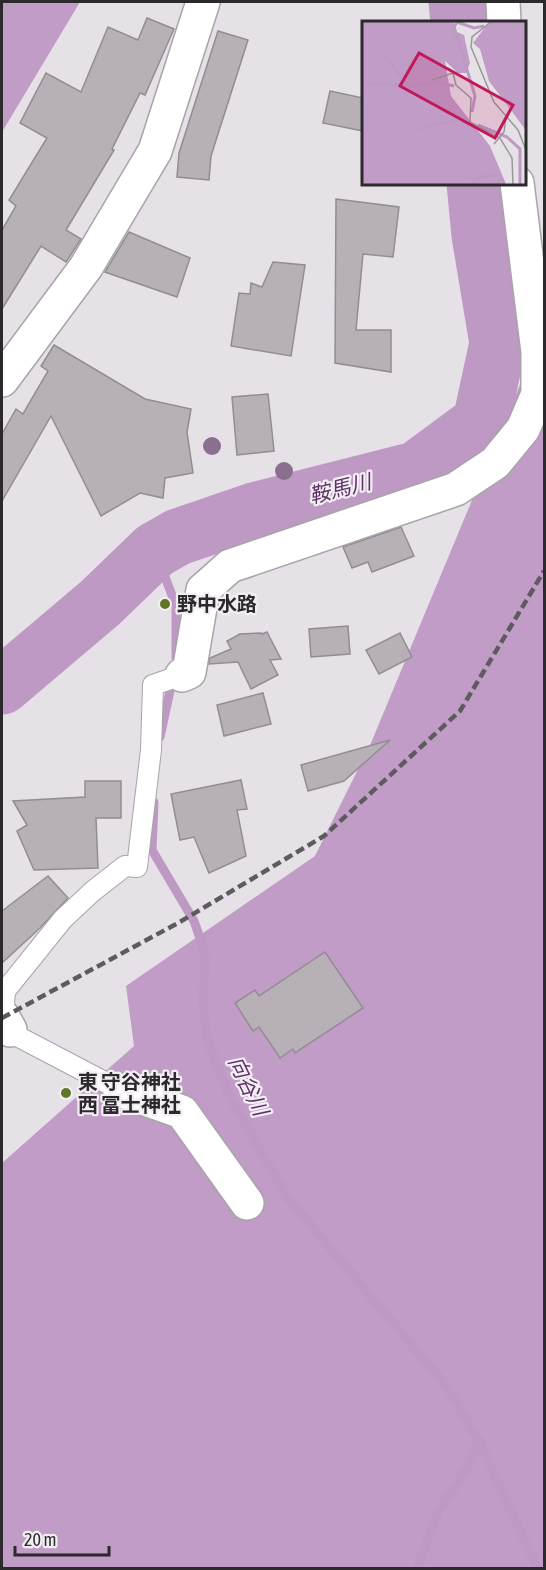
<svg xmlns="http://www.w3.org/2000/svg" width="546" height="1570" viewBox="0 0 546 1570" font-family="'Asap Condensed','Noto Sans JP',sans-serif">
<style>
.forest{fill:#c09cc7}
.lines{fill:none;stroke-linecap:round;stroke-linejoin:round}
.stream{stroke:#bd99c3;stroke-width:9}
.river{stroke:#bd99c3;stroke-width:57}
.building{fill:#b7b1b7;stroke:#928d93;stroke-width:1.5}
.service-casing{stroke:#a9a3aa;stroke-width:22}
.minor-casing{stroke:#a9a3aa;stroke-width:36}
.service{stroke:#fff;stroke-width:20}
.minor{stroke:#fff;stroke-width:33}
.rail{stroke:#5e5b5e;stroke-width:4.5;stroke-dasharray:9 4.5;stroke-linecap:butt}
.tree{fill:#8a6f8f}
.poi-dot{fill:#5f7627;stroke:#f3edf4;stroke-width:2}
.labels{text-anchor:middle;stroke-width:4.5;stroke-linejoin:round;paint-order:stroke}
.poi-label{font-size:20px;font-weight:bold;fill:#2b292b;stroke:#f3edf4;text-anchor:start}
.water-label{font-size:21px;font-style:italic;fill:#5e3067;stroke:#f3edf4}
.inset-river{fill:none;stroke:#bd99c3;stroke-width:3}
.inset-road{fill:none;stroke:#9b979c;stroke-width:1.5}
.view{fill:#c2185b;fill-opacity:0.15;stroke:#c2185b;stroke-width:3}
.inset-edge{fill:none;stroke:#2b292b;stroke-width:3}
</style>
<rect width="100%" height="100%" fill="#e6e0e7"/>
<g class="forest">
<path d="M 2,2 L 80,2 L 2,132 Z"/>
<path d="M 544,327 L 544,1568 L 2,1568 L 2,1163 L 134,1046 L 126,986 L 315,856 L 371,743 Z"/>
</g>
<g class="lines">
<g class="stream">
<path d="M 155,550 L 176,606 L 176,658"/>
<path d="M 160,737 L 173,677"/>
<path d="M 154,802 L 152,850 L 194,921 L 202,944 L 205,961 L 203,1006 L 208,1042 L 228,1093 L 287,1197 L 448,1388 L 481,1445 L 537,1568"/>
<path d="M 417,1568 L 438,1512 L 467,1468 L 479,1442"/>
</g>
<g class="river">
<path d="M 457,2 L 459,22"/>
<path d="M 2,686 L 100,603 L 155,550 L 178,537 L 254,511 L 416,470 L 481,422 L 498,343 L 480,235 L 475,183"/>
</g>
</g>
<g class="building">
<path d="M 147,18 L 174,29 L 145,95 L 140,93 L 112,149 L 114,150 L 66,230 L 81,239 L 66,262 L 41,246 L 2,309 L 2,230 L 16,206 L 9,200 L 47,138 L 20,123 L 46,73 L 81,92 L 108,27 L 138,40 Z"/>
<path d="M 218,31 L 248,40 L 211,156 L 209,180 L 177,177 L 179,153 Z"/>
<path d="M 330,91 L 363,98 L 363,131 L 323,123 Z"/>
<path d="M 336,199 L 399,207 L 393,257 L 363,254 L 356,330 L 391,330 L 391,372 L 335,363 Z"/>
<path d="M 129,232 L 190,258 L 177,297 L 105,272 Z"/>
<path d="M 273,262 L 305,265 L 291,356 L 231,346 L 239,293 L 250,294 L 251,283 L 262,287 Z"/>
<path d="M 54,345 L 145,399 L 191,409 L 187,432 L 193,473 L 165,478 L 163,498 L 140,493 L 101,516 L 51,416 L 2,501 L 2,434 L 16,409 L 23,414 L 48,371 L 41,366 Z"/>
<path d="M 268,394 L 274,451 L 237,455 L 232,397 Z"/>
<path d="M 401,527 L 414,556 L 372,572 L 368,562 L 352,568 L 343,547 Z"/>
<path d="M 348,626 L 350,654 L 311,657 L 309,629 Z"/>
<path d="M 267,632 L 281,659 L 270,660 L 278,675 L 251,689 L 238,662 L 209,664 L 210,658 L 231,649 L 227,641 L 240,634 L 261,633 L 262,634 Z"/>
<path d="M 400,633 L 412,657 L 379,674 L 366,650 Z"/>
<path d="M 263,693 L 271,724 L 224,736 L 217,705 Z"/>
<path d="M 390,740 L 344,781 L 308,791 L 301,765 Z"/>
<path d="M 241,780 L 247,809 L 237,810 L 246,856 L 209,873 L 194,837 L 180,840 L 171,794 Z"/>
<path d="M 85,781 L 121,781 L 121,818 L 96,818 L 98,868 L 34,870 L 17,831 L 27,825 L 13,801 L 85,797 Z"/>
<path d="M 48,876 L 68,898 L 40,928 L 2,963 L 2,911 Z"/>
<path d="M 325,952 L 363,1008 L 295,1053 L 293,1049 L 280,1058 L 259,1027 L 253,1031 L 235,1003 L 255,990 L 259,996 Z"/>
</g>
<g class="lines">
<defs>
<g id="service">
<path d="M 3,1017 L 5,991 L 30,960 L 63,919 L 93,891 L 125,866 L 137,867 L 151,750 L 153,685 L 182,675"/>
<path d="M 10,1030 L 17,1036 L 120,1090"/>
</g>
<g id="minor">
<path d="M 503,2 L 504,22"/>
<path d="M 2,380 L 86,267 L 155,151 L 203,2"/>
<path d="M 182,675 L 189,672 L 203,590 L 230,566 L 456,489 L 495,463 L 523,429 L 538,394 L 538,352 L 517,183"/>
<path d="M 3,1017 L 10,1030"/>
<path d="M 120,1090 L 182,1112 L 247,1203"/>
</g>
</defs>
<use href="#service" class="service-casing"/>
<use href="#minor" class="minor-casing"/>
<use href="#service" class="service"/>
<use href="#minor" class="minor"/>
<path class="rail" d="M 2,1018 L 178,923 L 324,836 L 460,711 L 544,571"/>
</g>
<g class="tree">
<circle cx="212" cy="446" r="9"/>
<circle cx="284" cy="471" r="9"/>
</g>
<g class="poi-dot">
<circle cx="165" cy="604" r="6"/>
<circle cx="66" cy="1093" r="6"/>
</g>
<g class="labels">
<g class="poi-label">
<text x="177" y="611">野中水路</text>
<text x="78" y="1089">東 守谷神社<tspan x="78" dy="23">西 冨士神社</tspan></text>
</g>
<g class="water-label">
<text transform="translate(340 489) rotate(-14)" y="7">鞍馬川</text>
<text transform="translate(248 1086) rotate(64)" y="7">向谷川</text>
</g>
</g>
<g transform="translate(362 21)">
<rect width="164" height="164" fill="#e6e0e7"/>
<path d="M 0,0 L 91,0 L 95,11 L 102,14 L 108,42 L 104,52 L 96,52 L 83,40 L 89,75 L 128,125 L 144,163 L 0,163 ZM 128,0 L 163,0 L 163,108 L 127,60 L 118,28 L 111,22 Z" fill="#c09cc7"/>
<path class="inset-river" d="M 20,34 L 48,64M 4,62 L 48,65 L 78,62 L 92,65M 110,91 L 113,75 L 92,6 L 95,1 L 112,7 L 122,5M 116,104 L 145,116 L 158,128 L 158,163M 57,108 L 97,98M 111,163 L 117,156 L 138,154"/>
<path class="inset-road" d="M 130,0 L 110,16 L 109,26 L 132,81 L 156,109 L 164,129M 70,59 L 91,52 L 94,64 L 109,77 L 108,101 L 138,117 L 150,137 L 151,163M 132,123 L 142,111 L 144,96"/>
<path class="view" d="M 57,32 L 151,84 L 133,117 L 38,65 Z"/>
<rect width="164" height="164" class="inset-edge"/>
</g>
<rect width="546" height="1570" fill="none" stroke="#2b292b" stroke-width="6"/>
<path d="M15 1546v9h94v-9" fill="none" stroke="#2b292b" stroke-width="3"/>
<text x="24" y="1546" font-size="18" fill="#2b292b" stroke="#f3edf4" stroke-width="4.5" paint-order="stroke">20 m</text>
</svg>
